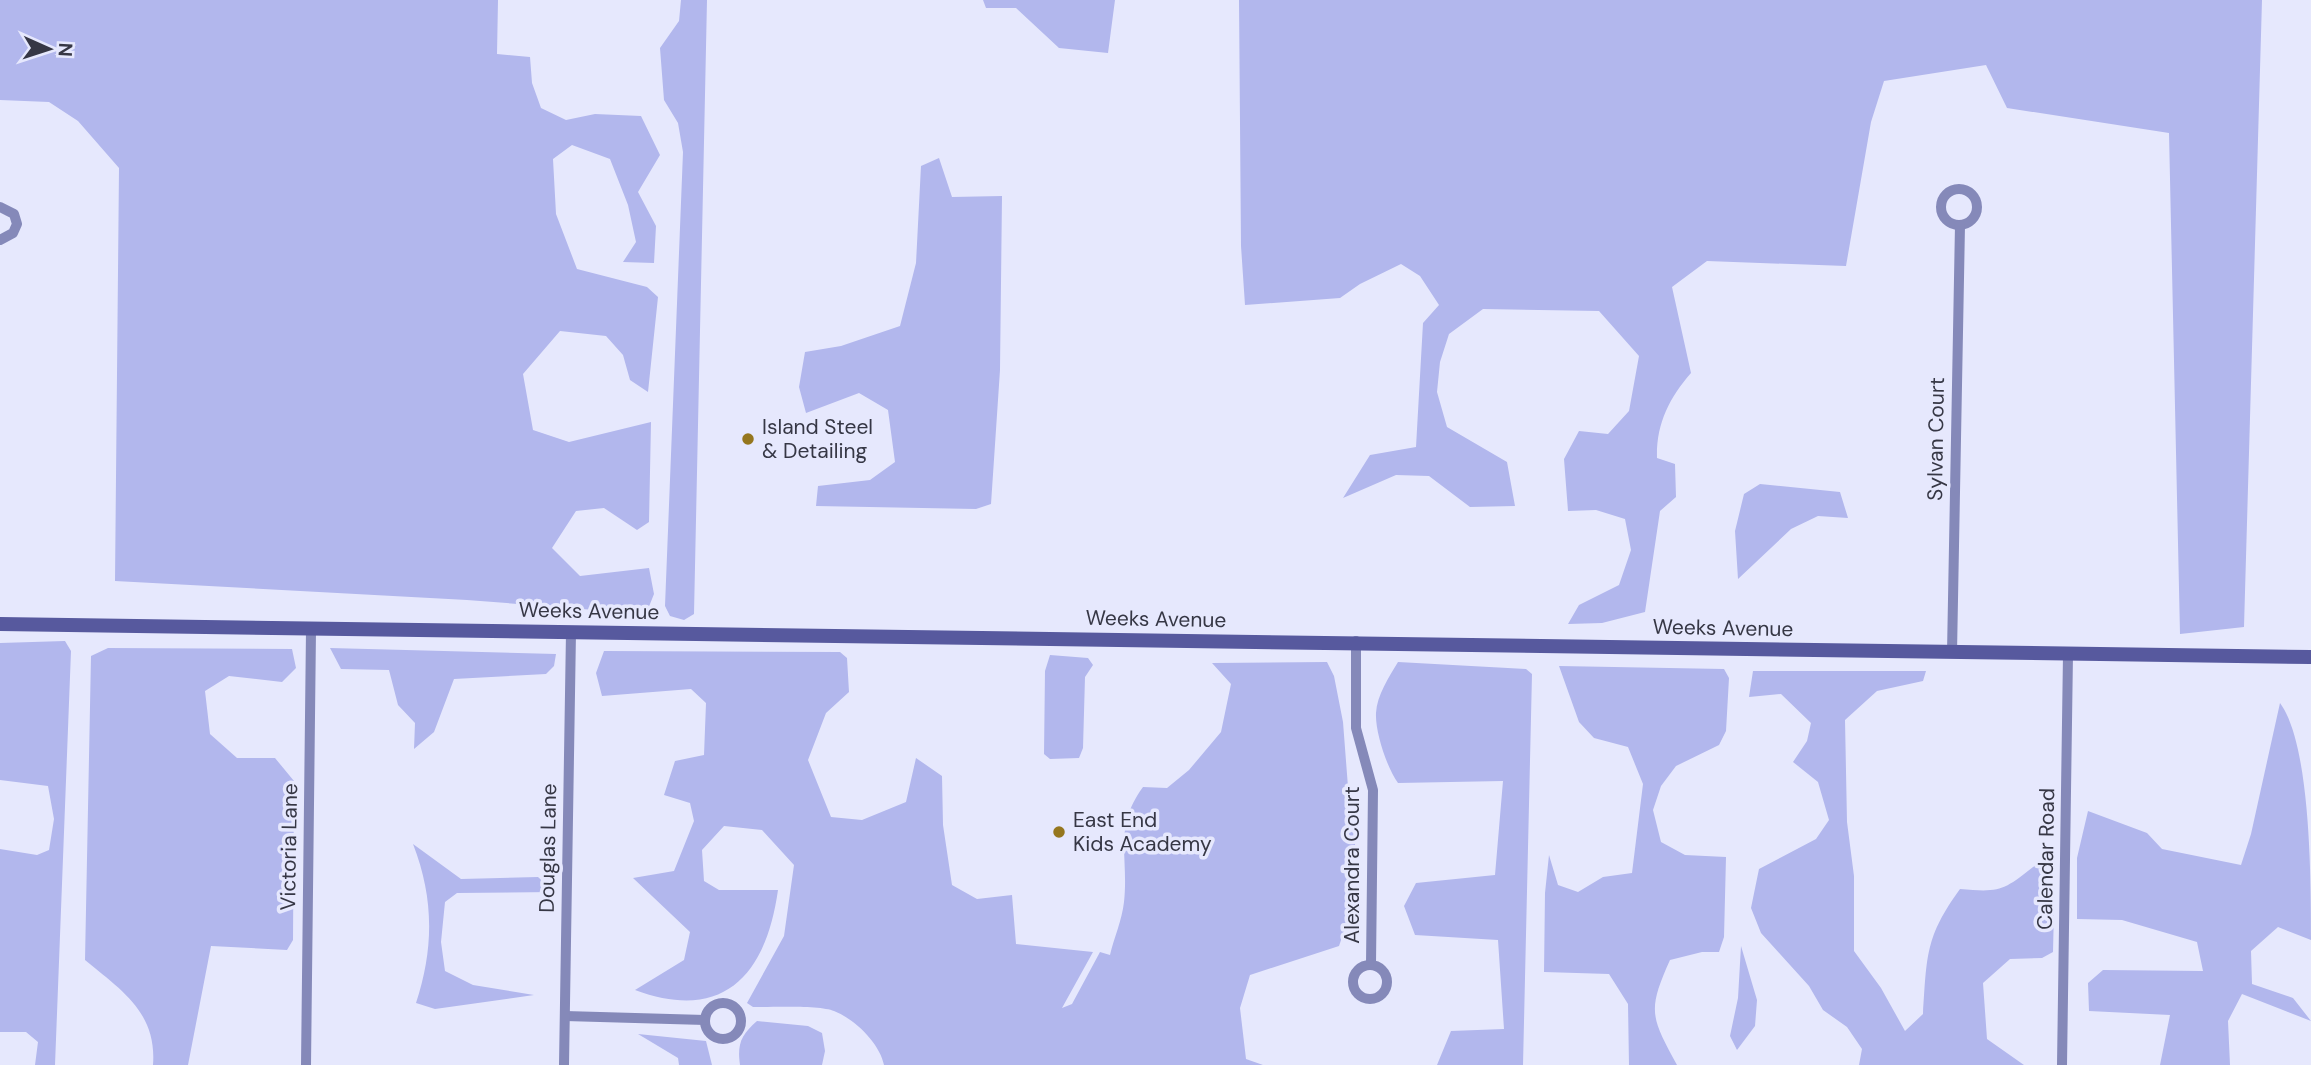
<svg xmlns="http://www.w3.org/2000/svg" width="2311" height="1065" viewBox="0 0 2311 1065" font-family="'DM Sans',sans-serif">
<style>
.green{fill:#b2b7ed}
.lines{fill:none;stroke-linecap:round;stroke-linejoin:round}
.street{stroke:#8589b9;stroke-width:10}
.secondary{stroke:#57599e;stroke-width:14}
.poi-dot{fill:#95761e;stroke:#e6e8fd;stroke-width:2.5}
.labels{text-anchor:middle;stroke-width:7;stroke-linejoin:round;paint-order:stroke}
.poi-label{font-size:21px;fill:#363745;stroke:#e6e8fd;text-anchor:start}
.street-label{font-size:21px;fill:#363745;stroke:#e6e8fd}
</style>
<rect width="100%" height="100%" fill="#e6e8fd"/>
<g class="green">
<path d="M 0,0 L 498,0 L 497,54 L 530,57 L 532,83 L 541,108 L 566,120 L 595,114 L 641,116 L 660,155 L 638,192 L 656,226 L 654,263 L 623,262 L 636,242 L 628,205 L 610,159 L 572,145 L 553,159 L 556,214 L 577,269 L 647,287 L 658,297 L 648,392 L 630,380 L 623,355 L 606,336 L 560,331 L 523,374 L 533,430 L 569,442 L 651,422 L 649,522 L 637,530 L 604,508 L 576,511 L 552,548 L 580,576 L 649,568 L 654,594 L 646,614 L 467,600 L 115,581 L 119,168 L 78,121 L 49,102 L 0,100 Z"/>
<path d="M 681,0 L 707,0 L 694,614 L 684,620 L 670,616 L 665,606 L 683,152 L 678,123 L 664,100 L 660,48 L 679,21 Z"/>
<path d="M 983,0 L 1115,0 L 1108,53 L 1059,48 L 1016,8 L 986,8 Z"/>
<path d="M 1239,0 L 2262,0 L 2244,627 L 2180,634 L 2169,133 L 2007,108 L 1986,65 L 1884,81 L 1871,122 L 1846,266 L 1707,261 L 1672,287 L 1691,373 C 1669,398 1656,425 1657,458 L 1675,464 L 1676,497 L 1660,511 L 1645,612 L 1602,623 L 1568,624 L 1579,605 L 1619,585 L 1631,550 L 1625,519 L 1596,510 L 1568,511 L 1564,459 L 1579,431 L 1608,434 L 1629,411 L 1639,356 L 1599,311 L 1483,309 L 1449,334 L 1440,362 L 1437,392 L 1447,427 L 1507,462 L 1515,506 L 1470,507 L 1429,476 L 1396,475 L 1343,498 L 1370,455 L 1416,447 L 1423,323 L 1439,305 L 1420,276 L 1401,264 L 1360,284 L 1340,298 L 1245,305 L 1241,246 Z"/>
<path d="M 939,158 L 952,197 L 1002,196 L 1000,370 L 991,504 L 976,509 L 816,506 L 818,486 L 870,480 L 895,462 L 888,410 L 859,393 L 806,413 L 799,387 L 805,352 L 841,346 L 900,326 L 916,263 L 921,166 Z"/>
<path d="M 1760,484 L 1840,492 L 1848,518 L 1818,516 L 1791,529 L 1738,579 L 1735,531 L 1744,494 Z"/>
<path d="M 65,641 L 71,651 L 55,1065 L 35,1065 L 38,1042 L 26,1032 L 0,1032 L 0,849 L 37,855 L 49,850 L 54,819 L 48,786 L 0,780 L 0,643 Z"/>
<path d="M 108,648 L 292,649 L 296,668 L 282,682 L 229,676 L 205,691 L 210,734 L 237,758 L 275,758 L 294,781 L 293,940 L 287,950 L 211,946 L 188,1065 L 153,1065 C 157,1012 121,990 85,960 L 91,656 Z"/>
<path d="M 330,648 L 556,654 L 554,666 L 546,674 L 454,679 L 434,732 L 414,749 L 415,723 L 398,705 L 389,670 L 341,669 Z"/>
<path d="M 604,651 L 840,652 L 847,658 L 849,692 L 826,713 L 808,760 L 831,817 L 862,820 L 906,802 L 916,758 L 942,776 L 943,825 L 952,885 L 977,899 L 1012,895 L 1016,944 L 1093,952 L 1062,1008 L 1072,1004 L 1100,952 L 1110,955 C 1114,938 1122,920 1124,902 C 1129,857 1113,828 1143,787 L 1167,788 L 1189,770 L 1221,732 L 1231,684 L 1212,663 L 1327,662 L 1334,676 L 1343,722 L 1350,813 L 1361,882 L 1339,946 L 1250,975 L 1240,1008 L 1246,1059 L 1263,1065 L 884,1065 C 880,1044 855,1019 834,1011 C 821,1005 771,1007 753,1007 L 747,1003 L 784,936 L 794,865 L 762,830 L 724,826 L 702,850 L 704,881 L 719,890 L 778,890 C 766,975 724,1023 635,990 L 684,960 L 690,932 L 633,878 L 674,871 L 694,821 L 690,803 L 664,795 L 675,761 L 704,755 L 706,703 L 691,689 L 602,696 L 596,673 Z"/>
<path d="M 1050,655 L 1088,658 L 1093,665 L 1085,677 L 1083,748 L 1079,758 L 1050,759 L 1044,754 L 1045,671 Z"/>
<path d="M 1398,662 L 1526,669 L 1532,674 L 1523,1065 L 1437,1065 L 1451,1031 L 1504,1029 L 1498,940 L 1415,935 L 1404,906 L 1416,883 L 1495,875 L 1503,781 L 1398,783 C 1387,768 1375,732 1376,713 C 1377,695 1389,677 1398,662 Z"/>
<path d="M 1559,666 L 1724,669 L 1729,678 L 1726,731 L 1719,745 L 1676,766 L 1661,786 L 1653,810 L 1661,842 L 1685,855 L 1726,857 L 1724,937 L 1719,952 L 1702,952 L 1670,960 C 1647,1011 1651,1017 1677,1065 L 1629,1065 L 1628,1004 L 1609,974 L 1544,972 L 1545,893 L 1549,855 L 1558,885 L 1578,892 L 1603,877 L 1632,873 L 1643,784 L 1628,747 L 1594,738 L 1579,722 Z"/>
<path d="M 1753,671 L 1926,671 L 1923,681 L 1877,691 L 1845,720 L 1847,822 L 1854,876 L 1854,951 L 1881,988 L 1905,1031 L 1923,1014 C 1927,956 1925,937 1960,889 C 2002,893 2004,890 2037,864 L 2055,866 L 2053,952 L 2042,958 L 2010,959 L 1983,983 L 1987,1039 L 2024,1065 L 1859,1065 L 1862,1049 L 1847,1027 L 1823,1010 L 1809,986 L 1761,933 L 1751,908 L 1759,869 L 1816,839 L 1829,820 L 1818,782 L 1793,762 L 1807,741 L 1811,723 L 1781,694 L 1749,697 Z"/>
<path d="M 2280,703 C 2311,745 2311,881 2311,940 L 2278,927 L 2251,951 L 2252,984 L 2293,998 L 2311,1021 L 2242,994 L 2228,1021 L 2230,1065 L 2160,1065 L 2170,1015 L 2089,1011 L 2088,983 L 2103,970 L 2203,971 L 2197,942 L 2122,920 L 2077,919 L 2077,858 L 2088,811 L 2147,833 L 2162,849 L 2241,865 L 2251,834 Z"/>
<path d="M 413,844 L 461,879 L 538,877 L 554,892 L 457,893 L 445,902 L 441,942 L 445,971 L 473,985 L 534,995 L 435,1009 L 416,1003 C 434,948 434,898 413,844 Z"/>
<path d="M 1741,946 L 1757,1000 L 1755,1026 L 1737,1050 L 1730,1036 L 1738,998 Z"/>
<path d="M 757,1021 L 808,1026 L 822,1033 L 825,1051 L 822,1065 L 740,1065 C 737,1044 741,1035 757,1021 Z"/>
<path d="M 638,1034 L 706,1041 L 712,1065 L 679,1065 L 678,1058 Z"/>
</g>
<g class="lines">
<g class="street">
<circle cx="1959" cy="207" r="18"/>
<path d="M 0,207 L 14,214 L 17,224 L 13,233 L 0,240"/>
<path d="M 1356,641 L 1356,728 L 1373,790 L 1371,964"/>
<path d="M 1952,653 L 1960,225"/>
<circle cx="1370" cy="982" r="17"/>
<circle cx="723" cy="1021" r="18"/>
<path d="M 565,1016 L 705,1020"/>
<path d="M 306,1065 L 311,630"/>
<path d="M 564,1065 L 571,632"/>
<path d="M 2062,1065 L 2068,654"/>
</g>
<path class="secondary" d="M 0,624 L 2311,657"/>
</g>
<g class="poi-dot">
<circle cx="748" cy="439" r="7"/>
<circle cx="1059" cy="832" r="7"/>
</g>
<g class="labels">
<g class="poi-label">
<text x="762" y="434">Island Steel<tspan x="762" dy="24">&amp; Detailing</tspan></text>
<text x="1073" y="827">East End<tspan x="1073" dy="24">Kids Academy</tspan></text>
</g>
<g class="street-label">
<text transform="translate(1936 439) rotate(-89)" y="7">Sylvan Court</text>
<text transform="translate(589 611) rotate(1)" y="7">Weeks Avenue</text>
<text transform="translate(1156 619) rotate(1)" y="7">Weeks Avenue</text>
<text transform="translate(1723 628) rotate(1)" y="7">Weeks Avenue</text>
<text transform="translate(289 847) rotate(-89)" y="7">Victoria Lane</text>
<text transform="translate(548 848) rotate(-89)" y="7">Douglas Lane</text>
<text transform="translate(2046 859) rotate(-89)" y="7">Calendar Road</text>
<text transform="translate(1352 865) rotate(-90)" y="7">Alexandra Court</text>
</g>
</g>
<g transform="translate(49 49) rotate(93)" stroke="#e6e8fd" stroke-width="5" paint-order="stroke">
<path d="M0-5L12 26L0 18L-12 26Z" fill="#363745"/>
<text y="-10" font-size="19" font-weight="bold" text-anchor="middle" fill="#363745">N</text>
</g>
</svg>
